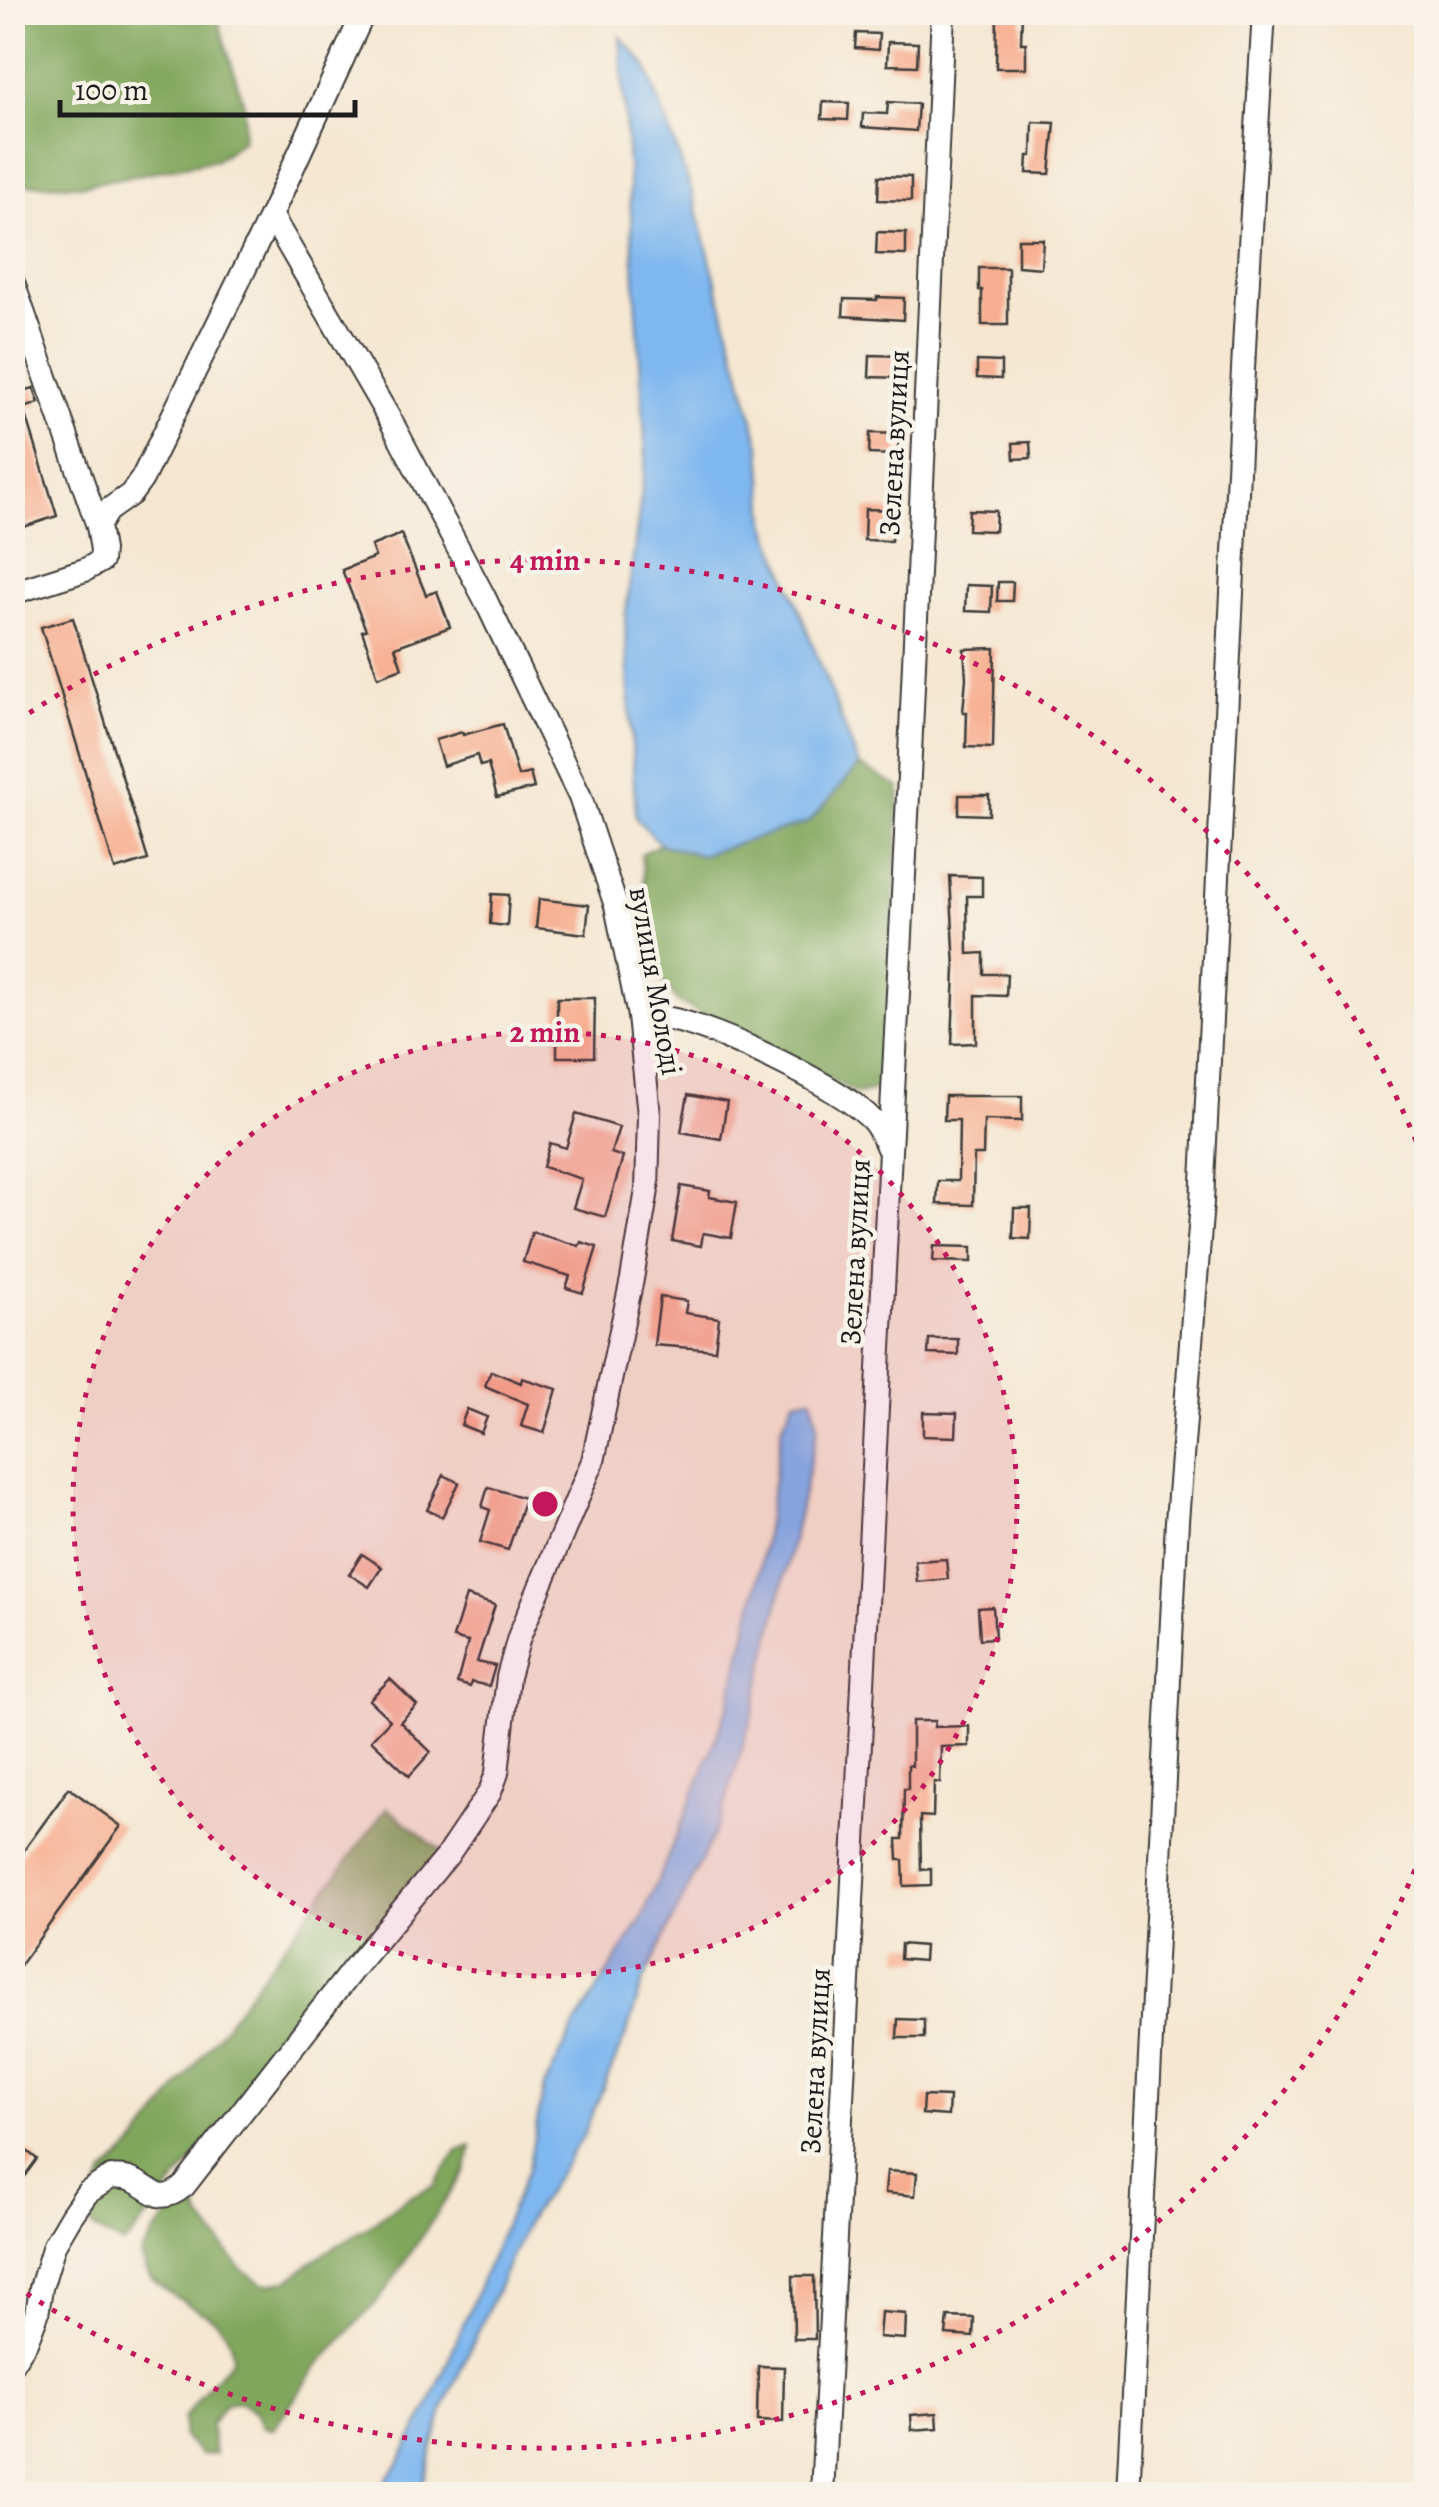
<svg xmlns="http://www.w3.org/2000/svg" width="1439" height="2507" viewBox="0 0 1439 2507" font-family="Alegreya,serif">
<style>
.forest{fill:#80a65c;stroke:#4e613c;stroke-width:2.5}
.water{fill:#7fb7ef;stroke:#4e6a86;stroke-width:2.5}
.building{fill:#f7ad8f}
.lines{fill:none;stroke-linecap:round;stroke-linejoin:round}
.minor-casing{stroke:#3d3a37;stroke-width:26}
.minor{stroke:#fff;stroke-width:22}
.ring{fill:none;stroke:#c2185b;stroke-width:5;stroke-dasharray:5 10}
.labels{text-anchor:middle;stroke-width:9;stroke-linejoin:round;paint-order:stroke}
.street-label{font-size:30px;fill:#1c1c1c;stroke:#f7f3e8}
.centre{fill:#c2185b;stroke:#f7f3e8;stroke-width:5}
.ring-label{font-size:30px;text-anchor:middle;font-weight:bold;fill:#c2185b;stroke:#f7f3e8;stroke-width:9;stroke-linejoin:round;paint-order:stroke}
</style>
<rect width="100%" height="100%" fill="#f7f3e8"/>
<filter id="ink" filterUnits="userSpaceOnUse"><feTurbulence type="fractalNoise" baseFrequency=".01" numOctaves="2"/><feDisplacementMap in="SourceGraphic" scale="20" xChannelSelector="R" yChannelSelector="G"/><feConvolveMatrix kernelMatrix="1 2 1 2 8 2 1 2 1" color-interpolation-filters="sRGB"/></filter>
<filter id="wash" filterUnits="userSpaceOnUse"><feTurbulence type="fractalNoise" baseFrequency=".0048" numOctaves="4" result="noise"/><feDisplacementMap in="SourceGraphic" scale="40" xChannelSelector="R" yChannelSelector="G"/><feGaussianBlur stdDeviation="2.25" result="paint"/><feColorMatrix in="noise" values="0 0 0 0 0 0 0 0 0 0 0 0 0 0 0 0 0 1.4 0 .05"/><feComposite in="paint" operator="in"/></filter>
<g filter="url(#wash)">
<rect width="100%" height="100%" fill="#f5e7d2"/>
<g class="forest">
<path d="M 13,12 L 216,13 L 245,108 L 243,140 L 216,160 L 83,185 L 13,184 Z"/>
<path d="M 859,765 L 900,788 L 885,1073 L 875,1090 L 857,1094 L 791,1058 L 678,1002 L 662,981 L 645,933 L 646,902 L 641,854 L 660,844 L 701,855 L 809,822 Z"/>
<path d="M 387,1808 L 442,1852 L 347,1966 L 131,2238 L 123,2245 L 96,2230 L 82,2217 L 105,2174 L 136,2144 Z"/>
<path d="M 472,2146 L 465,2171 L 382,2296 L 317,2367 L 273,2429 L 263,2427 L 256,2413 L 240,2401 L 226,2403 L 210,2425 L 215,2454 L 200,2455 L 183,2437 L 184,2418 L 213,2380 L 233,2359 C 230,2311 194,2314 163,2288 C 162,2287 152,2279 151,2278 C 146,2272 144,2262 141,2255 L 154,2234 L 185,2195 L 190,2192 L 201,2217 L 240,2268 L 264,2284 L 288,2281 L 318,2257 L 368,2227 L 405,2199 L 434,2186 L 457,2151 Z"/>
</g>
<g class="water">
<path d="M 620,36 L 646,66 L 692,192 L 761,449 L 766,523 L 859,765 L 809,822 L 700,855 L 660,844 L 636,818 L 625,620 L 646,458 Z"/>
<path d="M 812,1397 L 818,1427 L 755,1706 L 720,1821 L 643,1982 L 627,2032 L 583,2136 L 528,2220 L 444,2407 L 420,2494 L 376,2494 L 399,2462 L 427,2411 L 483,2277 L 528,2169 L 544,2087 L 575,2026 L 642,1918 L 699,1782 L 730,1701 L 757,1586 L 782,1427 L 794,1400 Z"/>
</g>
<g id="blocks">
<g class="building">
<path d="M 997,12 L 1022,12 L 1021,43 L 1026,43 L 1026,68 L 996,68 Z"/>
<path d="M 856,33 L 879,34 L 878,50 L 855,48 Z"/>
<path d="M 888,42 L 918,43 L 917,66 L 887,65 Z"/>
<path d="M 823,102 L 849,103 L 848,120 L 822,119 Z"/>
<path d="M 888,102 L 918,104 L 916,131 L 862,127 L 863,113 L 887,114 Z"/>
<path d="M 1033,122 L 1055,123 L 1050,174 L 1027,173 L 1028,156 L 1032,156 Z"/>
<path d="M 879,176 L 911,177 L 911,201 L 878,200 Z"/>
<path d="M 877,232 L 906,233 L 906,255 L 876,254 Z"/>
<path d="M 1018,239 L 1043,239 L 1041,268 L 1018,266 Z"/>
<path d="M 979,268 L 1008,268 L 1008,325 L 982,325 L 982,290 L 979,290 Z"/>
<path d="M 877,297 L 904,298 L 903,320 L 843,316 L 844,299 L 877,300 Z"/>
<path d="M 870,355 L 903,356 L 903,378 L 869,377 Z"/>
<path d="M 977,361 L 1001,362 L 1001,379 L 977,378 Z"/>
<path d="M 16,383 L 19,392 L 34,388 L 39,403 L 24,408 L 57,516 L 24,527 L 12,489 L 12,384 Z"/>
<path d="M 870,433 L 899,434 L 898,455 L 869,454 Z"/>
<path d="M 1030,442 L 1031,458 L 1014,459 L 1013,443 Z"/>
<path d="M 865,509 L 892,510 L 891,541 L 864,540 Z"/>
<path d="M 969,510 L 996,511 L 995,531 L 968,530 Z"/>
<path d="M 401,534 L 426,595 L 437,591 L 450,627 L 395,647 L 402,668 L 378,677 L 362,631 L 366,630 L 342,570 L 375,557 L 371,546 Z"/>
<path d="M 998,582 L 1013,582 L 1012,601 L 997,601 Z"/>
<path d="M 966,585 L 992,586 L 991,612 L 965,611 Z"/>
<path d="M 73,618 L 148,860 L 115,870 L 41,627 Z"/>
<path d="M 995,648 L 993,748 L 966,747 L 967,712 L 963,712 L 966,678 L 964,649 Z"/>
<path d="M 503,724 L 518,776 L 530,773 L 534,788 L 497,797 L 488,764 L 480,766 L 477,755 L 443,766 L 435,740 L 462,732 L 463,735 Z"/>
<path d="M 959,795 L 989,795 L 989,815 L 959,814 Z"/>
<path d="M 950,876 L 982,877 L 982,896 L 967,896 L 968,954 L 984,953 L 984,974 L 1007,974 L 1006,996 L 976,995 L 976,1043 L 952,1044 L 955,968 Z"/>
<path d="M 492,894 L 509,895 L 507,926 L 490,924 Z"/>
<path d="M 539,899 L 589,905 L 586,934 L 536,928 Z"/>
<path d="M 557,998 L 595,998 L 594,1057 L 557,1057 Z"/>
<path d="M 688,1095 L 727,1102 L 721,1139 L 681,1132 Z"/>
<path d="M 945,1096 L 1022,1096 L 1022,1121 L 984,1120 L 983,1155 L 974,1155 L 973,1205 L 937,1204 L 938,1181 L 958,1181 L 959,1120 L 944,1120 Z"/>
<path d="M 576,1114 L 619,1127 L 611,1153 L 623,1157 L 605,1217 L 573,1208 L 582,1179 L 543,1167 L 550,1143 L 566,1148 Z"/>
<path d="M 681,1186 L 710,1191 L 709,1197 L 737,1202 L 731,1238 L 703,1233 L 701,1246 L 672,1241 Z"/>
<path d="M 1014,1208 L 1031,1208 L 1030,1239 L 1013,1238 Z"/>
<path d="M 532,1232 L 579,1246 L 581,1242 L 597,1247 L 583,1293 L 566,1288 L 570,1276 L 523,1262 Z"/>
<path d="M 934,1246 L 972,1247 L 972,1262 L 933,1261 Z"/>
<path d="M 660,1297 L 687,1301 L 685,1313 L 719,1318 L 715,1350 L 654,1345 Z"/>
<path d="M 929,1339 L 958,1339 L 958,1355 L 928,1354 Z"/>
<path d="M 491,1371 L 521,1383 L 522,1378 L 557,1389 L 544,1433 L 521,1426 L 528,1404 L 485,1386 Z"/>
<path d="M 467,1409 L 487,1417 L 481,1433 L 461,1425 Z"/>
<path d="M 923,1412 L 957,1413 L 956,1437 L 923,1436 Z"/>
<path d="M 444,1475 L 459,1483 L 442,1517 L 427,1510 Z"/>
<path d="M 488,1487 L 525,1498 L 508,1550 L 480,1542 L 490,1510 L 482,1507 Z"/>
<path d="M 362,1554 L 382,1567 L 369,1587 L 349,1574 Z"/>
<path d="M 946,1559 L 948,1579 L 917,1582 L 915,1561 Z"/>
<path d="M 466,1596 L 495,1605 L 477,1662 L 495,1666 L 489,1686 L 471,1682 L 470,1687 L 457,1683 L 468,1642 L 453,1638 Z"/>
<path d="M 993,1607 L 995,1638 L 980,1639 L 978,1608 Z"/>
<path d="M 390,1679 L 417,1705 L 400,1722 L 431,1752 L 409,1776 L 371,1740 L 390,1720 L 369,1700 Z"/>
<path d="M 912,1721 L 935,1721 L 934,1727 L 969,1726 L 969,1746 L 941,1747 L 940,1783 L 934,1782 L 933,1817 L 920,1816 L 921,1870 L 931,1869 L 931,1885 L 904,1886 L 903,1860 L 898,1860 L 897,1839 L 903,1839 L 904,1789 L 908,1789 L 908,1765 L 912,1766 Z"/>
<path d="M 69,1788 L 121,1826 L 12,1976 L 12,1867 Z"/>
<path d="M 901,1944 L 924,1946 L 923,1961 L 900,1959 Z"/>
<path d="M 898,2019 L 924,2020 L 924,2038 L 897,2038 Z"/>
<path d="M 923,2096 L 949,2097 L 948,2116 L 922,2114 Z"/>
<path d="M 22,2147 L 37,2159 L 12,2193 L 12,2160 Z"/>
<path d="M 887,2171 L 917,2173 L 915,2196 L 885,2193 Z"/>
<path d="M 793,2276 L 814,2276 L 815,2339 L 794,2339 Z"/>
<path d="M 881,2312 L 906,2314 L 905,2339 L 879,2337 Z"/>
<path d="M 948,2317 L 974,2318 L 973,2337 L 946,2335 Z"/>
<path d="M 758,2366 L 784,2367 L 783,2422 L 757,2421 Z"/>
<path d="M 937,2413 L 938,2428 L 912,2430 L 911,2415 Z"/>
</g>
</g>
</g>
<g filter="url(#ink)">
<use href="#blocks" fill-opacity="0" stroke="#3d3a37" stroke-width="2.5"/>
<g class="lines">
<defs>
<g id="minor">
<path d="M 12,280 L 98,526 L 102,550 L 101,561 L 85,570 L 12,593"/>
<path d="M 98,526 L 107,511 L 131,494 L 142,479 L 271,215 L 364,12"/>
<path d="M 639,1016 C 649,1017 660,1017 670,1019 C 717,1028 841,1086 873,1121 C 880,1129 884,1139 888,1148"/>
<path d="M 12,2363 L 26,2342 L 37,2314 L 41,2288 L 54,2245 L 71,2216 L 87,2193 L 111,2177 C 117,2178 123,2177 129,2179 C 154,2187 157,2208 184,2186 L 353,1969 L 447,1856 L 490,1792 L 497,1773 L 508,1677 L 519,1637 L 593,1461 L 632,1279 L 647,1190 L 649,1115 L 639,1016 L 616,906 L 580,797 L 484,597 L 392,423 L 271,215"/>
<path d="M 822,2494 L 909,776 L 943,12"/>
<path d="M 1128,2494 L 1177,1521 L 1202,1202 L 1245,329 L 1264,12"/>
</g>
</defs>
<use href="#minor" class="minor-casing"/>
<use href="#minor" class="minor"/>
</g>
</g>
<circle cx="545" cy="1504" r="472" fill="#c2185b" fill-opacity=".12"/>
<g class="ring">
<circle cx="545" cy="1504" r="472"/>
<path d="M1426 1842A944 944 0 0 1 17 2287M17 721A944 944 0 0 1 1426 1166"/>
</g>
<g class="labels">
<g class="street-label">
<text transform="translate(894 443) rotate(-87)" y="10">Зелена вулиця</text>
<text transform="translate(656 981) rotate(80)" y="10">вулиця Молоді</text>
<text transform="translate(855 1252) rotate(-87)" y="10">Зелена вулиця</text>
<text transform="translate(815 2061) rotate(-87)" y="10">Зелена вулиця</text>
</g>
</g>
<circle cx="545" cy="1504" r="15" class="centre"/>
<g class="ring-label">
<text x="545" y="570">4 min</text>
<text x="545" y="1042">2 min</text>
</g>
<rect width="1439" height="2507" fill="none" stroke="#f7f3e8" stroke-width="50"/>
<path d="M60 100v15h295v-15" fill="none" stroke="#1c1c1c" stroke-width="5"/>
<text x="75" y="100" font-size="30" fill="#1c1c1c" stroke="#f7f3e8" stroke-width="8" paint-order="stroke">100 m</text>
</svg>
